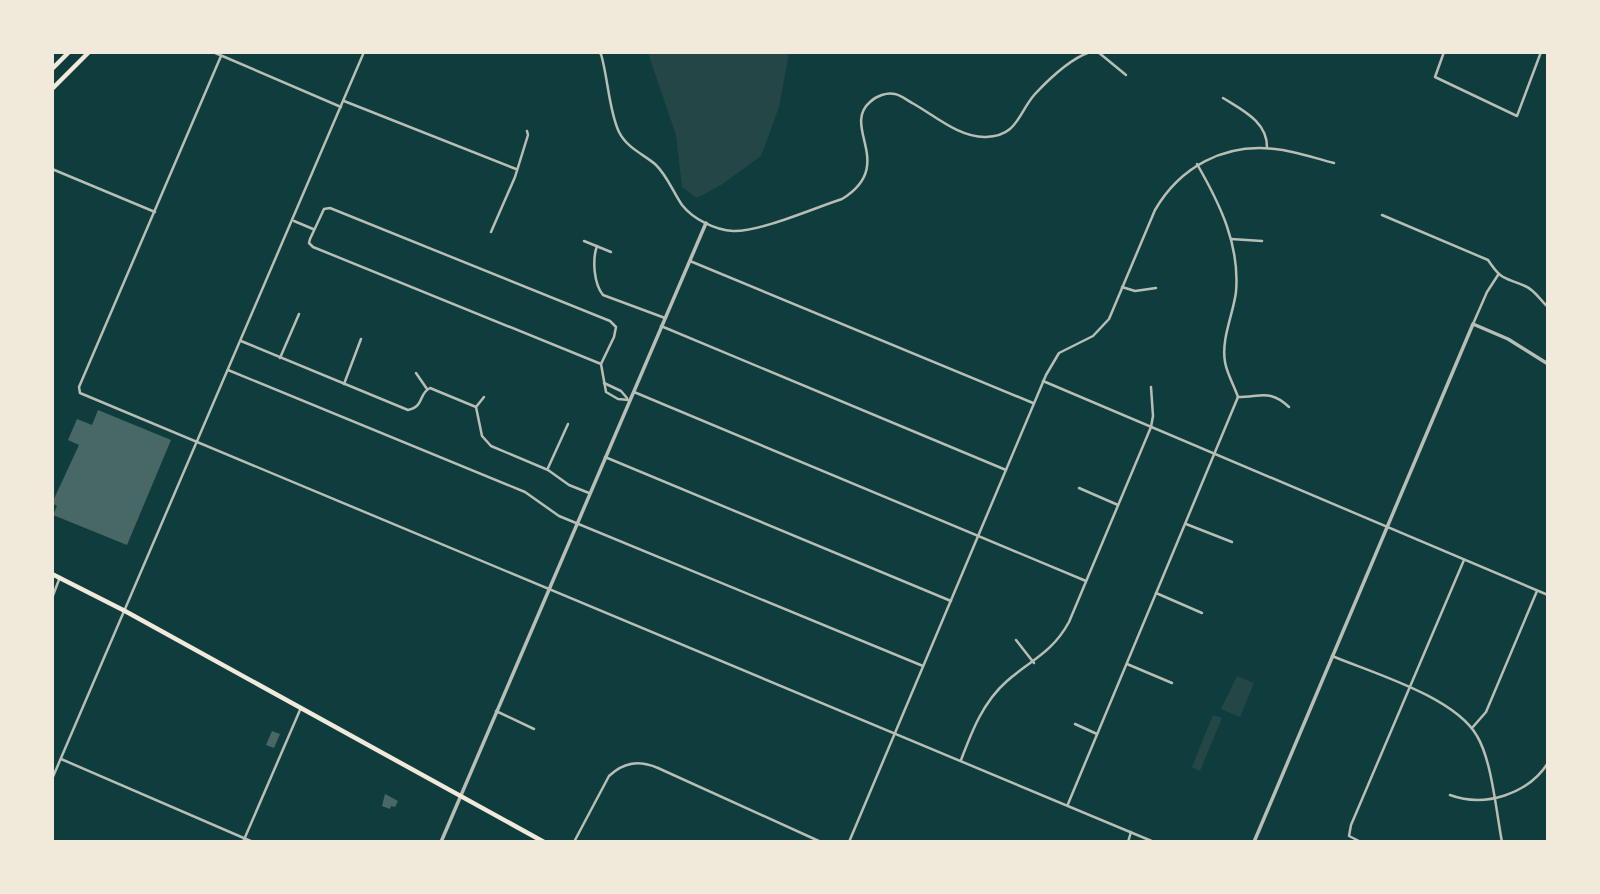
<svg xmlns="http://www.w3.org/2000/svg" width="1600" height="894" viewBox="0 0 1600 894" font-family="'Noto Sans',sans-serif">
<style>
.green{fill:#244646}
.building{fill:#486865}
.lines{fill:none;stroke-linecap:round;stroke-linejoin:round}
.minor{stroke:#b8beb3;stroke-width:2.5}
.tertiary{stroke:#b8beb3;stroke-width:3.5}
.secondary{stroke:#f1e9da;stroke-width:4.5}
.primary{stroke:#f1e9da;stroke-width:4.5}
</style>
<rect width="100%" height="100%" fill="#0f3d3e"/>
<g class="green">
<path d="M 648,53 L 789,53 L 779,107 L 761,156 L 721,185 L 697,198 L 682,187 L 676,135 Z"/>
<path d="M 1237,676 L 1254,683 L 1240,717 L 1221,709 Z"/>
<path d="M 1213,715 L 1222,718 L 1200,771 L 1192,767 Z"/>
</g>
<g class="building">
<path d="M 98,410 L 171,440 L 127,545 L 53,515 L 57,506 L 52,503 L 79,445 L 68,440 L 77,419 L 92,425 Z"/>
<path d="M 272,731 L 280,734 L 274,748 L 266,745 Z"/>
<path d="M 385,794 L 398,801 L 395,807 L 391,806 L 390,809 L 382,806 Z"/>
</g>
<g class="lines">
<g class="minor">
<path d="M 213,52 L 341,107"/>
<path d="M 598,52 L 601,54 C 608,78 609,111 619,132 C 627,148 643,154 655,164 C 667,175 673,192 682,205 C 693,219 715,230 733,231 C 760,232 814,208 842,199 C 897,165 841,127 870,102 C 876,96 887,92 895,94 C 901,95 908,101 914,104 C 935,116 960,138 986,137 C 1018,136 1018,113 1035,94 C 1049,79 1070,59 1090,52"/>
<path d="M 1098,52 L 1126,75"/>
<path d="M 1444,52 L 1435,77 L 1517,116 L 1541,52"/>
<path d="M 221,56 L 79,387 L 80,393 L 1154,842"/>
<path d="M 1223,98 C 1242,110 1268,122 1267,148"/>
<path d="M 344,101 L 516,169"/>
<path d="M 1197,164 C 1220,204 1240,245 1236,292 C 1233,315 1221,339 1225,362 C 1227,374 1234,385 1238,397"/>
<path d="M 52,169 L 155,212"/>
<path d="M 1382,215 L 1488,260 C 1502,281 1504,277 1525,286 C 1535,290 1540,300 1548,307"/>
<path d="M 294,221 L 313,229"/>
<path d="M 491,232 L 515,177 L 528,135 L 527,131"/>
<path d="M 1231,239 L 1262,241"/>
<path d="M 584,241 L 611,252"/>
<path d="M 597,246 C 592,260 594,284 603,295 L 665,318"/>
<path d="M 690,261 L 1033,403"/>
<path d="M 1122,287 L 1135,291 L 1156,288"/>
<path d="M 1473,324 L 1487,292 L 1498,275"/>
<path d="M 661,326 L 1006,470"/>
<path d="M 241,341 L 408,410 C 425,406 418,394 430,388 L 476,407 L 482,436 L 491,446 L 548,470 L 569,485 L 589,493"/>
<path d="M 280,358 L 299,314"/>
<path d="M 601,364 L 614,337 L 616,327 L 610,321 L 330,208 L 324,209 L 310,239 L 309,243 L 313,247 L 601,364 L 606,392 L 618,399 L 629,400"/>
<path d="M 228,370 L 525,492 L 559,516 L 923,666"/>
<path d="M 416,373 L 427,389"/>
<path d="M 1043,381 L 1548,595"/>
<path d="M 604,383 L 621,391 L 627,398"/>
<path d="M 344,384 L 361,339"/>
<path d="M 634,392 L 1086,581"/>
<path d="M 1238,397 C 1261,397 1270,389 1289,407"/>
<path d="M 476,407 L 484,397"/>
<path d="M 605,457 L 951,601"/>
<path d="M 548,468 L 568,424"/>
<path d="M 1079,488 L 1118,505"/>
<path d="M 1186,524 L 1232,542"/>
<path d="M 1156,593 L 1202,613"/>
<path d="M 52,598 L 60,577"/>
<path d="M 1016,640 L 1034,663"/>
<path d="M 1332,656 C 1373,673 1455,697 1477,736 C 1492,761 1496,811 1502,842"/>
<path d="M 1127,664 L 1172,683"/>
<path d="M 496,711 L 534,729"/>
<path d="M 1075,724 L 1097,734"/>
<path d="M 1472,728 L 1486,712 L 1537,591"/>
<path d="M 61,759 L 253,842"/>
<path d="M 961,760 C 972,731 983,702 1007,681 C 1031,660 1052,653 1069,622 L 1151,427 L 1153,416 L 1151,387"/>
<path d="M 52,779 L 364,52"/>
<path d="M 1450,795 C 1485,808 1528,794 1548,763"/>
<path d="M 1068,804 L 1238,397"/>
<path d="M 243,842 L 300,710"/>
<path d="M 574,842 L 609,776 C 624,762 639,760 658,768 L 821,842"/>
<path d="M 849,842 L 1046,375 L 1059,353 L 1093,336 L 1109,319 L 1155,210 C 1180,167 1224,143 1275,149 C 1295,151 1314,158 1334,163"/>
<path d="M 1128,842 L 1131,832"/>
<path d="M 1361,842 L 1349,836 L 1351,825 L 1464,560"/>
</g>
<g class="tertiary">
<path d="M 441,842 L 706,223"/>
<path d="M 1254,842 L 1473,324 L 1508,339 L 1548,364"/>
</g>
<g class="secondary">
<path d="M 52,69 L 69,52"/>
<path d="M 52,89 L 89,52"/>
</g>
<path class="primary" d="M 52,574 L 125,611 L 544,842"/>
</g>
<rect width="1600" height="894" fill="none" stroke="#f1e9da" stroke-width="108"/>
</svg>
